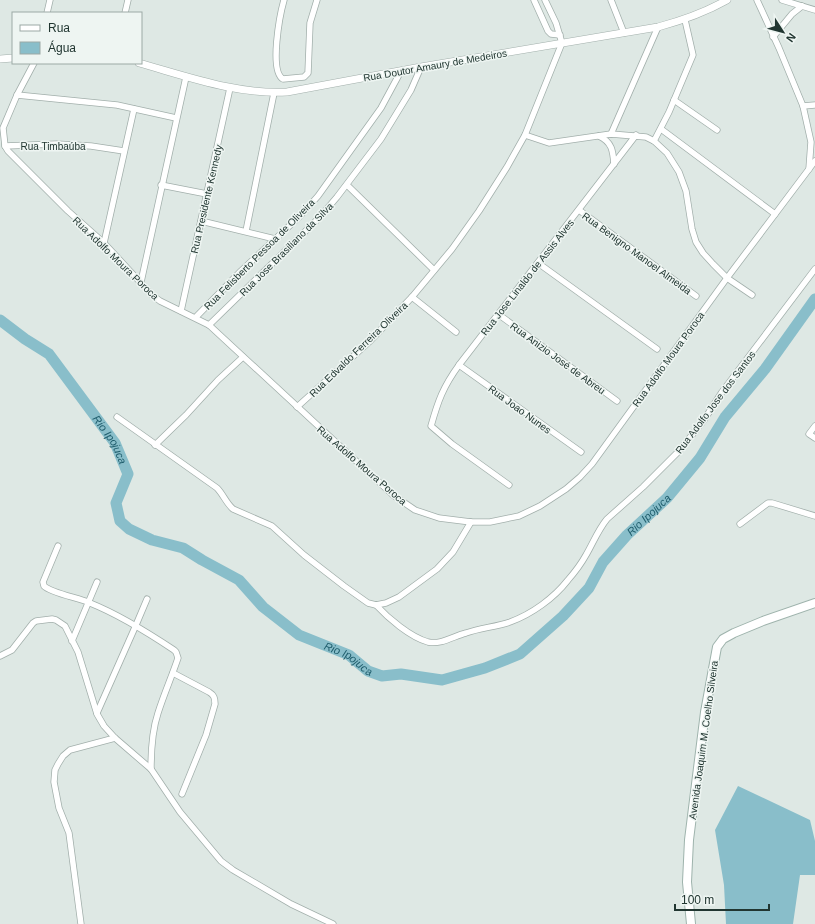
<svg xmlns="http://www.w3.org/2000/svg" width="815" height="924" viewBox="0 0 815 924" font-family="Helvetica,sans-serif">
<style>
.water{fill:#89beca}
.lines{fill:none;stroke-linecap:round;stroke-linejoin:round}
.river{stroke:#89beca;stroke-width:11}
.minor-casing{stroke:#a2afab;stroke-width:7}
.tertiary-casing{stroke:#a2afab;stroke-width:8}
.secondary-casing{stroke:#9eb3ac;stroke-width:10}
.minor{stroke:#fff;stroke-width:5.5}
.tertiary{stroke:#fff;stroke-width:7}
.secondary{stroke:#fff;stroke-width:8}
.labels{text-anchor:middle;stroke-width:3;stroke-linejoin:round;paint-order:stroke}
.street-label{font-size:10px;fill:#213631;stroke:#eef5f2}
.water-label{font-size:11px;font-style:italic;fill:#205e6d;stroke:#eef5f2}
</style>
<rect width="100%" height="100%" fill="#dee8e4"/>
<path class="water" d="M 738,786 L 810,820 L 815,841 L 815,875 L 800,875 L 793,924 L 726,924 L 724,885 L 715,830 Z"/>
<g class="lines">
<path class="river" id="s1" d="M 0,320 L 25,339 L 49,354 L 115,443 L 128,474 L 116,503 L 120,521 L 129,529 L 152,540 L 183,548 L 202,560 L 239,580 L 263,607 L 299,635 L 349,655 L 368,671 L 382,676 L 401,674 L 442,680 L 485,668 L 520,654 L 563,616 L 589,588 L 603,562 L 627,535 L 667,498 L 700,458 L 725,417 L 765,369 L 815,299"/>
<defs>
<g id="minor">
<path d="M 284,0 C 280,14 269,71 283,79 L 304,77 L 308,73 L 310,23 L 317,0"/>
<path d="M 534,0 L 548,31 L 551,34 L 560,35"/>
<path d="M 611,0 L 624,33"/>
<path d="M 782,0 L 815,10"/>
<path d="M 47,13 L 50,0"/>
<path d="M 125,13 L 128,0"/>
<path d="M 773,37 L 792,14 L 802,6"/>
<path d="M 34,63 L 17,95 L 3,128 L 5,146 L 8,151 L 68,211 L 104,243 L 152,295 L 160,301 L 209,325 L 368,472 L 393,495 L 415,510 L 439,518 L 471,522 L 490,522 L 519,516 L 540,506 L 566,489 L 580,477 L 592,464 L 727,278 L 809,169 L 811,142 L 803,106 L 779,48 L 757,0"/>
<path d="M 17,95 L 117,105 L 176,118"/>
<path d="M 674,100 L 717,130"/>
<path d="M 803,106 L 815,105"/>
<path d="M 661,129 L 775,214"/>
<path d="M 611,134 L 658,27"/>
<path d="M 525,135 L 549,143 L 611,134 L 646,137 L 654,141 L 667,153 L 679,172 L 686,191 L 692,229 L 696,242 L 703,253 L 713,264 L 727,278 L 752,295"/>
<path d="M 599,136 C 612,142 613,151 614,164"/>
<path d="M 654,141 L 669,112 L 693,55 L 685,20"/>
<path d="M 5,146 L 57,144 L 91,146 L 124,151"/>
<path d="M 809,169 L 815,161"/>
<path d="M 161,185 L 207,194"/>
<path d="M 347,185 L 434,270"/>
<path d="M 579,210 L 696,296"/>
<path d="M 201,221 L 275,239"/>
<path d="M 246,231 L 274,93"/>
<path d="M 104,243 L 134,109"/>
<path d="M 538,263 L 657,349"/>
<path d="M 141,282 L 186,77"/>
<path d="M 412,297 L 456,332"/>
<path d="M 181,311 L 230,88"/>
<path d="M 498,314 L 617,401"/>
<path d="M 196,317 L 241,271 L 300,216 L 318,196 L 381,108 L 401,71"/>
<path d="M 209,325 L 320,217 L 337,197 L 381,139 L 411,90 L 421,67"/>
<path d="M 459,365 L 581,452"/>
<path d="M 297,407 L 369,342 L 412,297 L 452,249 L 479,211 L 507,167 L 525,135 L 562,43 L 556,23 L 545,0"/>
<path d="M 117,417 L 217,488 C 223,494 226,503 233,509 L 272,526 L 304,555 L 344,586 L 368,603 L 376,605 L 386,603 L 399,597 L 437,569 L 453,552 L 471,522"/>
<path d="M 815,426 L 809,434 L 815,438"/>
<path d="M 155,445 L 186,415 L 218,380 L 243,357"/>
<path d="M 509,485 L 452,444 L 431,426 C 438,401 443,387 459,365 L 636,135"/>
<path d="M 740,524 L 768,503 L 772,503 L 815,516"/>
<path d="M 58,546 L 43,582 L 44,586 C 51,593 79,598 90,603 C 120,615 147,632 174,650 L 176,652 L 178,658 C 172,676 164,694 158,713 C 152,731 151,750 151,769"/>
<path d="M 376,605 C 388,618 410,637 428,642 C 441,645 454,636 466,633 C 480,628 495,627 510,622 C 532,614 554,598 568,580 C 575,572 581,564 586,555 C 593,543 598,530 607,519 L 643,487 L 680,450 L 704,420 L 722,392 L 815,269"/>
<path d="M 72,641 L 97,582"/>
<path d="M 0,656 L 12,650 L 33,623 L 36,621 L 52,619 L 56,620 L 65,626 L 78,652 L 97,714 L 104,726 L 115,738 L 151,769 L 180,812 L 221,861 L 233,870 L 291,904 L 333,924"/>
<path d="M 173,673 L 209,692 C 214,695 215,698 215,704 L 206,735 L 182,794"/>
<path d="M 97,713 L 136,625 L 147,599"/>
<path d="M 81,924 L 69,833 L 59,808 L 54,782 L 55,770 L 58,764 L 63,756 L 70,750 L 115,738"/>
</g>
<g id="tertiary">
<path d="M 0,59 L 13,58"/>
<path d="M 139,63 C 186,76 238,95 287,92 L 421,67 L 658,27 C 684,20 704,13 727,0"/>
</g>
<path id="secondary" d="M 691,924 L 687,882 L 689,840 L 705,712 L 717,647 L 723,639 L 734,633 L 763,621 L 815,603"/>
</defs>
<use href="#minor" class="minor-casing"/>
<use href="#tertiary" class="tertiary-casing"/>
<use href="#secondary" class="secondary-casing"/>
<use href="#minor" class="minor"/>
<use href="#tertiary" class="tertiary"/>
<use href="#secondary" class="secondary"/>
</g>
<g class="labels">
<g class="street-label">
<text transform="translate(435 65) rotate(-10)" y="4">Rua Doutor Amaury de Medeiros</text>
<text x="53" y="150">Rua Timbaúba</text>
<text transform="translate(206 199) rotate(-77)" y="4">Rua Presidente Kennedy</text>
<text transform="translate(286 249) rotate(-45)" y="4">Rua Jose Brasiliano da Silva</text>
<text transform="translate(637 253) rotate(36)" y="4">Rua Benigno Manoel Almeida</text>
<text transform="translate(259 254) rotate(-45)" y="4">Rua Felisberto Pessoa de Oliveira</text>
<text transform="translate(116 258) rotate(44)" y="4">Rua Adolfo Moura Poroca</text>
<text transform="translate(527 277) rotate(-52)" y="4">Rua Jose Linaldo de Assis Alves</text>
<text transform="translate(358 349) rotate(-44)" y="4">Rua Edvaldo Ferreira Oliveira</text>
<text transform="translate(558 358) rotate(36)" y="4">Rua Anizio José de Abreu</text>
<text transform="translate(668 359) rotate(-54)" y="4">Rua Adolfo Moura Poroca</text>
<text transform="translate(715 402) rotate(-53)" y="4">Rua Adolfo Jose dos Santos</text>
<text transform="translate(520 409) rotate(36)" y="4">Rua Joao Nunes</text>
<text transform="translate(362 465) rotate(41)" y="4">Rua Adolfo Moura Poroca</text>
<text transform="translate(703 740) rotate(-82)" y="4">Avenida Joaquim M. Coelho Silveira</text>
</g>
<g class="water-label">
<text dy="4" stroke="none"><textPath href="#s1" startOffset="165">Rio Ipojuca</textPath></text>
<text dy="4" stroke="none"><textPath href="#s1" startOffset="897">Rio Ipojuca</textPath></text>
<text dy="4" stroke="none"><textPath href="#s1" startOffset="525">Rio Ipojuca</textPath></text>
</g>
</g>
<rect x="12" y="12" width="130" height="52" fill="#eef5f2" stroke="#9ca9a5"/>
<rect x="20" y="25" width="20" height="6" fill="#ffffff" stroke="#9ca9a5"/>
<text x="48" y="32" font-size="12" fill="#213631">Rua</text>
<rect x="20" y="42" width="20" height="12" fill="#89beca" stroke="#9ca9a5"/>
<text x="48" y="52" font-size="12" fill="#213631">Água</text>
<g transform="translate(783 32) rotate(126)" stroke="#eef5f2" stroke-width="3" paint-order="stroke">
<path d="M0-3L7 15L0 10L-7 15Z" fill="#213631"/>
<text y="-6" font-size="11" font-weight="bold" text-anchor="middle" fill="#213631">N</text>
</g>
<path d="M675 904v6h94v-6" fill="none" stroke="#213631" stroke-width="2"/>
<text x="681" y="904" font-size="12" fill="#213631" stroke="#eef5f2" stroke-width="3" paint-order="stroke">100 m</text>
</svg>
